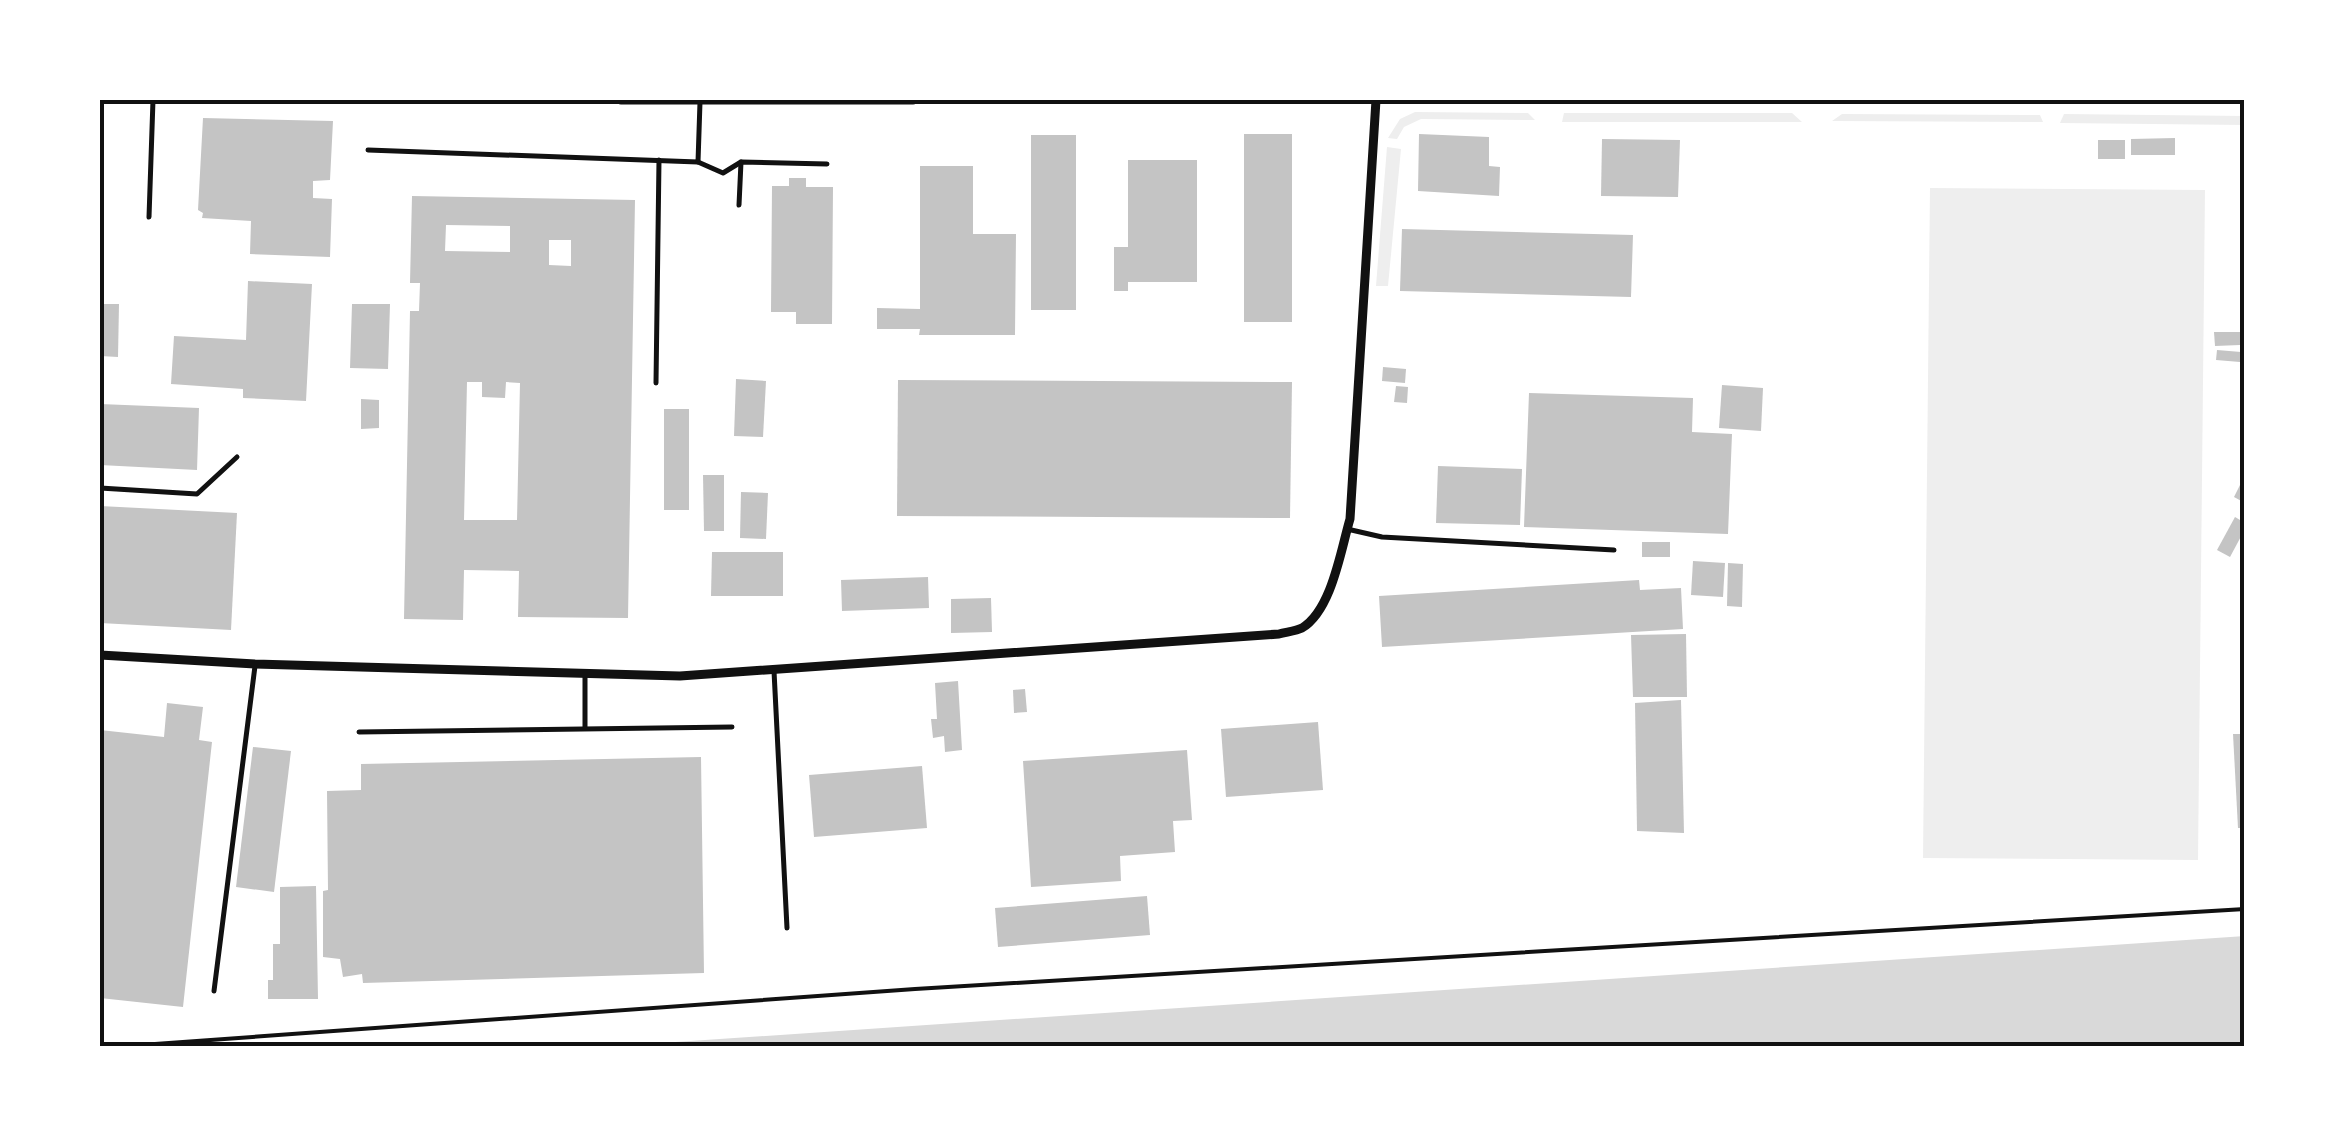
<svg xmlns="http://www.w3.org/2000/svg" width="2345" height="1146" viewBox="0 0 2345 1146" font-family="Mulish,sans-serif">
<style>
.green{fill:#eee}
.water{fill:#d9d9d9}
.building{fill:#c4c4c4;fill-rule:evenodd}
.lines{fill:none;stroke-linecap:round;stroke-linejoin:round}
.path{stroke:#111;stroke-width:4}
.service{stroke:#111;stroke-width:5}
.minor{stroke:#111;stroke-width:9}
.neatline{fill:none;stroke:#111;stroke-width:4}
</style>
<rect width="100%" height="100%" fill="#fff"/>
<g class="green">
<path d="M 1415,112 L 1528,113 L 1535,120 L 1421,119 L 1404,127 L 1397,139 L 1388,138 L 1400,119 Z"/>
<path d="M 1564,113 L 1792,113 L 1802,122 L 1562,122 Z"/>
<path d="M 1842,114 L 2029,115 L 2040,115 L 2043,122 L 1832,121 Z"/>
<path d="M 2064,114 L 2245,116 L 2245,125 L 2060,123 Z"/>
<path d="M 1387,147 L 1401,149 L 1388,286 L 1376,286 Z"/>
<path d="M 1930,188 L 2205,190 L 2198,860 L 1923,858 Z"/>
</g>
<path class="water" d="M 2245,936 L 2245,1046 L 616,1046 Z"/>
<g class="building">
<path d="M 203,118 L 333,121 L 330,180 L 313,181 L 313,198 L 332,199 L 330,257 L 250,254 L 251,221 L 202,218 L 203,213 L 198,210 Z"/>
<rect x="1244" y="134" width="48" height="188"/>
<path d="M 1419,134 L 1489,137 L 1489,166 L 1500,167 L 1499,196 L 1418,191 Z"/>
<rect x="1031" y="135" width="45" height="175"/>
<path d="M 2175,138 L 2175,155 L 2131,155 L 2131,139 Z"/>
<path d="M 1602,139 L 1680,140 L 1678,197 L 1601,196 Z"/>
<rect x="2098" y="140" width="27" height="19"/>
<path d="M 1128,160 L 1197,160 L 1197,282 L 1128,282 L 1128,291 L 1114,291 L 1114,247 L 1128,247 Z"/>
<path d="M 920,166 L 973,166 L 973,234 L 1016,234 L 1015,335 L 919,335 L 920,329 L 877,329 L 877,308 L 920,309 Z"/>
<path d="M 789,178 L 806,178 L 806,187 L 833,187 L 832,324 L 796,324 L 796,312 L 771,312 L 772,186 L 789,186 Z"/>
<path d="M 412,196 L 635,200 L 628,618 L 518,617 L 519,571 L 464,570 L 463,620 L 404,619 L 410,311 L 419,311 L 420,283 L 410,283 ZM 446,225 L 510,226 L 510,252 L 445,251 ZM 549,240 L 571,240 L 571,266 L 549,265 ZM 467,382 L 482,382 L 482,397 L 505,398 L 506,382 L 520,383 L 517,520 L 464,520 Z"/>
<path d="M 1402,229 L 1633,235 L 1631,297 L 1400,291 Z"/>
<path d="M 248,281 L 312,284 L 306,401 L 243,398 L 243,389 L 171,384 L 174,336 L 246,340 Z"/>
<path d="M 100,304 L 119,304 L 118,357 L 100,356 Z"/>
<path d="M 352,304 L 390,304 L 388,369 L 350,368 Z"/>
<path d="M 2214,332 L 2240,332 L 2240,345 L 2215,346 Z"/>
<path d="M 2217,350 L 2241,352 L 2240,362 L 2216,360 Z"/>
<path d="M 1383,367 L 1406,369 L 1405,383 L 1382,381 Z"/>
<path d="M 736,379 L 766,381 L 763,437 L 734,436 Z"/>
<path d="M 898,380 L 1292,382 L 1290,518 L 897,516 Z"/>
<path d="M 1722,385 L 1763,388 L 1761,431 L 1719,428 Z"/>
<path d="M 1396,386 L 1408,387 L 1407,403 L 1394,402 Z"/>
<path d="M 1529,393 L 1693,398 L 1692,432 L 1732,434 L 1728,534 L 1524,527 Z"/>
<path d="M 361,399 L 379,400 L 379,428 L 361,429 Z"/>
<path d="M 100,404 L 199,408 L 197,470 L 100,465 Z"/>
<rect x="664" y="409" width="25" height="101"/>
<path d="M 1438,466 L 1522,469 L 1520,525 L 1436,523 Z"/>
<path d="M 703,475 L 724,475 L 724,531 L 704,531 Z"/>
<path d="M 2245,475 L 2245,503 L 2234,497 Z"/>
<path d="M 741,492 L 768,493 L 766,539 L 740,538 Z"/>
<path d="M 100,506 L 237,513 L 231,630 L 100,623 Z"/>
<path d="M 2235,517 L 2245,523 L 2245,529 L 2230,557 L 2217,550 Z"/>
<rect x="1642" y="542" width="28" height="15"/>
<path d="M 712,552 L 783,552 L 783,596 L 711,596 Z"/>
<path d="M 1693,561 L 1725,563 L 1723,597 L 1691,595 Z"/>
<path d="M 1728,563 L 1743,564 L 1742,607 L 1727,606 Z"/>
<path d="M 928,577 L 929,608 L 842,611 L 841,580 Z"/>
<path d="M 1639,580 L 1640,590 L 1681,588 L 1683,629 L 1382,647 L 1379,596 Z"/>
<path d="M 991,598 L 992,632 L 951,633 L 951,599 Z"/>
<path d="M 1686,634 L 1687,697 L 1633,697 L 1631,635 Z"/>
<path d="M 958,681 L 962,750 L 945,752 L 944,736 L 933,738 L 931,719 L 937,719 L 935,683 Z"/>
<path d="M 1025,689 L 1027,712 L 1014,713 L 1013,690 Z"/>
<path d="M 1681,700 L 1684,833 L 1637,831 L 1635,703 Z"/>
<path d="M 167,703 L 203,707 L 199,740 L 212,742 L 183,1007 L 100,998 L 100,730 L 164,737 Z"/>
<path d="M 1318,722 L 1323,790 L 1226,797 L 1221,729 Z"/>
<path d="M 2233,734 L 2245,734 L 2245,828 L 2238,828 Z"/>
<path d="M 253,747 L 291,751 L 274,892 L 236,887 Z"/>
<path d="M 1187,750 L 1192,820 L 1173,821 L 1175,852 L 1120,856 L 1121,881 L 1031,887 L 1023,761 Z"/>
<path d="M 701,757 L 704,973 L 363,983 L 362,974 L 343,977 L 340,959 L 323,957 L 323,891 L 328,890 L 327,791 L 361,790 L 361,764 Z"/>
<path d="M 922,766 L 927,828 L 814,837 L 809,775 Z"/>
<path d="M 316,886 L 318,999 L 268,999 L 268,980 L 273,980 L 273,944 L 280,944 L 280,887 Z"/>
<path d="M 1147,896 L 1150,935 L 998,947 L 995,908 Z"/>
</g>
<g class="lines">
<path class="path" d="M 127,1046 L 915,989 L 2245,909"/>
<g class="service">
<path d="M 368,150 L 698,162 L 700,102"/>
<path d="M 698,162 L 723,173 L 741,162 L 827,164"/>
<path d="M 739,205 L 741,162"/>
<path d="M 149,217 L 153,100"/>
<path d="M 656,383 L 659,160"/>
<path d="M 100,488 L 197,494 L 237,457"/>
<path d="M 1347,529 L 1382,537 L 1614,550"/>
<path d="M 774,671 L 787,928"/>
<path d="M 585,728 L 585,675"/>
<path d="M 359,732 L 732,727"/>
<path d="M 214,991 L 255,666"/>
</g>
<g class="minor">
<path d="M 621,100 L 913,100"/>
<path d="M 100,655 L 255,664 L 680,676 L 1279,634 C 1286,632 1296,631 1302,628 C 1332,610 1341,549 1350,519 L 1376,100"/>
</g>
</g>
<rect width="2345" height="1146" fill="none" stroke="#ffffff" stroke-width="205"/>
<rect x="102" y="102" width="2140" height="942" class="neatline"/>
</svg>
